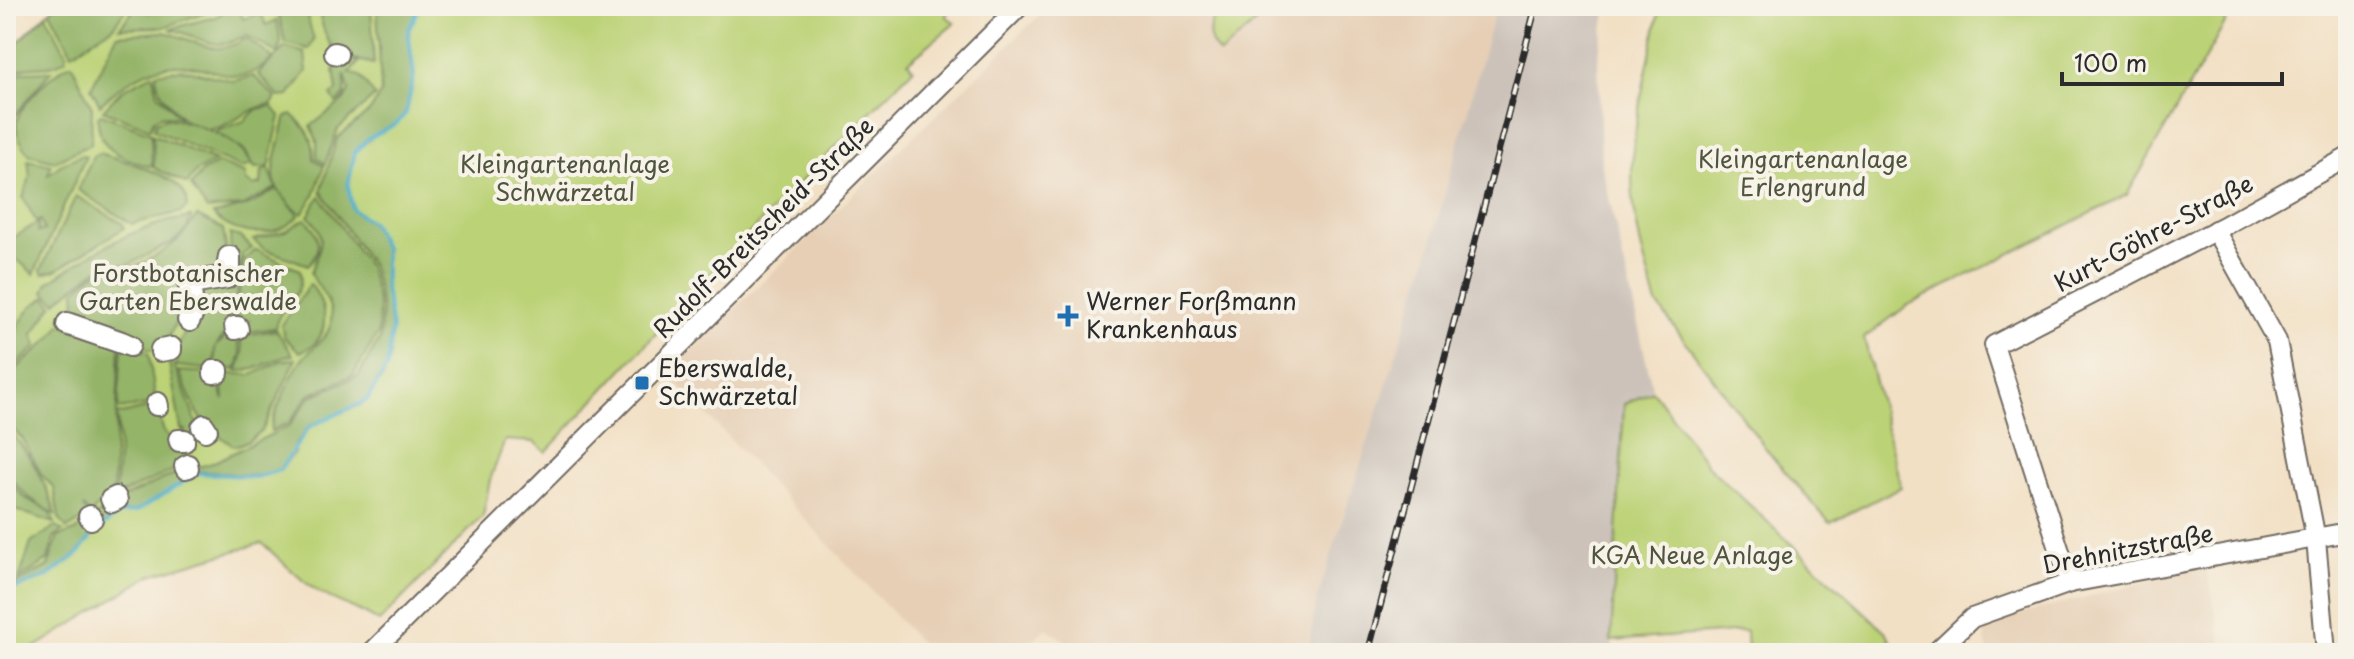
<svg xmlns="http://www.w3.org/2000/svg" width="2354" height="659" viewBox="0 0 2354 659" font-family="'Playpen Sans',sans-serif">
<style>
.built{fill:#e6cfb5}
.industrial{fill:#ccc2b9}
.green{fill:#bbd276;stroke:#737e50;stroke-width:2}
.forest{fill:#94b467;stroke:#607049;stroke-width:2}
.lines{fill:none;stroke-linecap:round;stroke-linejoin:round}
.stream{stroke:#47abc6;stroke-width:4}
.minor-casing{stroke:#716a61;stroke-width:22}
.minor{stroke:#fff;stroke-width:18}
.rail-casing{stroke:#2b2b2b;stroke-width:7}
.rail{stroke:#f7f3e8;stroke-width:4;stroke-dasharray:12;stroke-linecap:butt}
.poi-dot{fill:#1f6fb2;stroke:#f7f3e8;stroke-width:3}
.labels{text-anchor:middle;stroke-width:8;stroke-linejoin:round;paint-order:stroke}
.park-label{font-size:24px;fill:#4f553e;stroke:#f7f3e8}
.street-label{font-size:24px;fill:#2b2b2b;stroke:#f7f3e8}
.poi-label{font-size:24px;fill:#2b2b2b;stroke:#f7f3e8;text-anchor:start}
</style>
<rect width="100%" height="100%" fill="#f7f3e8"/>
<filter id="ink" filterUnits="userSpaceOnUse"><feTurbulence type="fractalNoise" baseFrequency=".0125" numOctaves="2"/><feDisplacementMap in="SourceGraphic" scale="16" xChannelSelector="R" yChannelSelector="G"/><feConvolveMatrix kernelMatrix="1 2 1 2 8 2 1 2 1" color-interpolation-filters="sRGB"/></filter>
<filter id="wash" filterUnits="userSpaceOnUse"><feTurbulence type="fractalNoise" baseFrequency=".006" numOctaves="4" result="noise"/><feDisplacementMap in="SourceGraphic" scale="32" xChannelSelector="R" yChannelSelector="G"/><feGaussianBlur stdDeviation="1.8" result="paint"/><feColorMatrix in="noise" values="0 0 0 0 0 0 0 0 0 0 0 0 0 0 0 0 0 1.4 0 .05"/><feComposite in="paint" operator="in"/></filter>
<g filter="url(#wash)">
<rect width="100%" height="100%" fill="#f2e0c5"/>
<g class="built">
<path d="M 1049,6 L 1496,6 L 1427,259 L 1317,599 L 1308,653 L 1083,653 L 1046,628 L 1018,653 L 930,653 L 668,373 Z"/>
<path d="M 2206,566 L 2224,653 L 1988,653 L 1982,624 Z"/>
</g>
<path class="industrial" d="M 1496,6 L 1607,6 L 1598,58 L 1601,162 L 1653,391 L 1624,405 L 1612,653 L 1308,653 L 1317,599 L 1427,259 Z"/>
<g class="green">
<path d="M 55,6 L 951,6 L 946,16 L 955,23 L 908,62 L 913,69 L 741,242 L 546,452 L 534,442 L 505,440 L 490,480 L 483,516 L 379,622 C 361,609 340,604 319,592 C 298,579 280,559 262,543 L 151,575 L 26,653 L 6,653 L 6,54 Z"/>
<path d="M 1222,6 L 1275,6 L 1220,54 C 1203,37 1208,23 1222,6 Z"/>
<path d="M 1660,6 L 2235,6 L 2127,195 L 1908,305 L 1864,338 L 1901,487 L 1830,523 L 1774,459 L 1657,304 C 1645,265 1632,218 1632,177 C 1632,120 1650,62 1660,6 Z"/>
<path d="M 1653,391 L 1710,468 L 1887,633 L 1896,653 L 1747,653 L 1746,631 L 1611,641 L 1624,404 Z"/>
</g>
<g class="forest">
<path d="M 55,6 L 128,6 L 113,27 L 72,53 L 50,11 Z"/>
<path d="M 137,6 L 149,12 L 162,6 L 222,6 L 164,27 L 119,28 Z"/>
<path d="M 229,6 L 239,6 L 235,12 L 241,6 L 253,6 L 240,11 L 243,19 L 261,13 L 266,25 L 277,20 L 281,43 L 277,53 L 246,35 C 211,55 204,36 170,29 L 218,16 Z"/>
<path d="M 277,6 L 304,6 L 314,40 L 309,49 L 285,43 Z"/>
<path d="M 317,6 L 371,6 L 374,64 C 328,53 329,49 317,6 Z"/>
<path d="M 377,6 L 419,6 L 409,29 L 414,75 L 406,111 L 396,124 L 378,132 L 355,152 L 348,186 L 353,210 L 372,223 L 386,252 L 385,288 L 392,333 L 389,362 L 383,377 L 363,404 L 311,425 L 295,444 L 295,452 L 281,469 L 262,476 L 196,471 L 192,476 L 189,469 L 210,464 L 289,426 L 310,397 L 358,376 L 380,339 L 382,310 L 373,268 L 321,191 L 337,138 L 370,111 L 381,93 Z"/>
<path d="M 46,15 L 66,53 L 66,59 C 44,75 29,57 6,79 L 6,54 Z"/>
<path d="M 163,32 C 197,38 213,61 246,38 L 273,58 C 238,93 219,66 180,65 C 148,64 121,85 100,105 L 91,88 L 117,35 Z"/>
<path d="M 285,47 L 305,53 L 307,71 L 289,96 L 279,97 L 258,74 Z"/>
<path d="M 337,55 L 359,62 L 350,73 L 360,76 L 375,96 L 338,129 L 325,164 L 317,158 L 317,141 L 311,126 L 344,100 L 349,91 L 345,74 C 343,87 351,94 336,103 L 331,95 L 337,91 L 334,71 L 339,61 Z"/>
<path d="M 72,64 L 92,108 L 91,144 L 55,161 L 29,154 C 23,146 16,135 16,125 C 17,107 56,68 72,64 Z"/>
<path d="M 182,69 L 234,81 L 254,76 L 276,98 L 272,104 C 237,108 214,153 176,112 C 165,99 157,91 156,73 Z"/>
<path d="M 51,71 L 11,120 C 10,136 19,159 6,171 L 6,86 L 22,72 Z"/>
<path d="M 153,74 L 158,94 L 180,118 L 162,115 L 154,120 L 150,129 L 103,110 L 122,90 Z"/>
<path d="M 272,106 L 280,116 L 269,167 L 255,168 L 245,151 L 215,132 L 244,121 L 257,109 Z"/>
<path d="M 101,114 L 151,133 L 152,167 C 123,158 96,151 98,116 Z"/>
<path d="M 292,114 C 307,129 314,136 314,159 L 324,166 L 314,196 L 302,214 C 256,184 279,157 285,118 Z"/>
<path d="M 165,118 C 192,121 240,138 252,165 L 241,168 L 154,130 L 156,122 Z"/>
<path d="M 153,135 L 159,137 L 215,161 L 196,172 L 187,184 L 154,168 Z"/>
<path d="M 100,153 C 122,161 193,177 187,207 L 181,212 L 132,224 L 78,190 L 93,156 Z"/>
<path d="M 81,155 L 86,156 L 34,274 L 6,250 L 6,242 L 39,222 L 38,232 L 44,230 L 41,220 L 36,221 L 23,198 L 30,177 L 28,160 L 51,165 L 48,175 L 60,165 Z"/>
<path d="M 218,163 L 246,174 L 246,181 L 253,186 L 261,184 L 262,171 L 269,168 L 276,188 L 243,206 L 207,210 L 191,186 L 203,171 Z"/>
<path d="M 277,189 L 299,216 C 274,240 237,237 213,215 L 252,204 Z"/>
<path d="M 76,196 L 123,224 L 124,228 L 56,270 L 43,274 L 41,270 Z"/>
<path d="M 320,196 L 370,269 L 379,308 L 378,334 L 353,375 L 309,395 L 289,423 L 271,431 C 269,421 295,368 303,358 C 316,344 334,335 331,312 C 329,297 316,286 311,273 C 319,249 330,236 308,216 Z"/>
<path d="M 197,216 L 223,229 L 229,265 L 191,280 L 184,307 L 163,348 C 146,352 134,348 122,335 L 122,328 L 120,341 L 61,318 L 76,303 L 75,291 C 84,282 95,271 107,268 C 115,266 124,270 133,267 C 164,254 179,243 197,216 Z"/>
<path d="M 191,217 L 186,231 L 173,242 L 128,265 L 111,264 L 96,270 L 56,302 L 44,292 L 48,283 C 93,251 136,225 191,217 Z"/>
<path d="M 305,219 C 320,232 323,250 308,265 L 264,249 L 253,240 L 285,231 Z"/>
<path d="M 230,234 L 241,237 L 252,248 L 242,255 L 233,323 L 216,346 L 235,329 L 241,354 L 236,370 L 215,366 L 215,347 L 214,370 L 177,366 L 177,348 L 193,317 L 190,290 L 220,282 L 231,255 Z"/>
<path d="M 256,250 L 300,270 C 306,298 279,305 275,328 L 239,333 L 250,320 L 239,326 L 236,321 L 243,261 Z"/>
<path d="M 310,284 C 328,305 333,340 300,352 L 285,338 L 281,326 Z"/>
<path d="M 46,297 L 53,305 L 33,334 L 37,346 L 12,369 L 6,398 L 6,343 L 31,307 Z"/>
<path d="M 61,324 L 120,344 L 113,491 L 90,515 L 83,507 L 89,516 L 67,529 L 59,518 L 54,488 L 41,474 L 23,439 L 6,423 L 14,371 L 52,337 Z"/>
<path d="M 276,330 L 293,355 C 273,357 259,372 238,371 L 243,352 L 240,336 Z"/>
<path d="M 122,345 L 149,354 L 156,404 L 118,409 Z"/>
<path d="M 168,358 L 172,359 L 202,437 L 192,441 L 182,431 L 185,430 L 181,429 Z"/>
<path d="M 296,359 L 262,431 L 247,442 L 234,446 C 197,422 196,412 179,371 L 215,373 L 224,400 L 223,386 L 217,373 L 252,375 L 280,361 Z"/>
<path d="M 156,406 L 164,432 L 183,449 L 185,465 L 115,497 L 119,444 L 117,415 Z"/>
<path d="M 6,431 C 24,439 52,495 55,515 L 27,496 L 7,475 Z"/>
<path d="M 185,469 L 184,481 L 137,511 L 123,512 L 116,501 Z"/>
<path d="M 6,478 L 25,498 L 48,510 L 55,523 L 6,507 Z"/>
<path d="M 114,502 L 120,512 L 100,527 L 94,522 L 99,528 L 70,561 L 48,576 L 6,592 L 6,589 L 48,566 L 58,537 L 78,530 Z"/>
<path d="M 55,527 L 63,531 L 54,538 L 48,560 L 19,579 L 31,543 Z"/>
</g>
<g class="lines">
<path class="stream" d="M 6,592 L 48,576 L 77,555 L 94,533 L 118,514 L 137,511 L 198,473 L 257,477 L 280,470 L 309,427 L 367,400 L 387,367 L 392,327 L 385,288 L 385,249 L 372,223 L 353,210 L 348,186 L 355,152 L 369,138 L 396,124 L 406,113 L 414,75 L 408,31 L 420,6"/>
</g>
</g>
<g filter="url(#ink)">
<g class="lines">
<defs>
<g id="minor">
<path d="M 334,52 L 338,53 L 338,55 L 334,54 Z"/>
<path d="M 2215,230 L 2277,341 L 2316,539 L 2326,653"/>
<path d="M 228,256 L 231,256 L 231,272 L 227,279 L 191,285 L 195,311 L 190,322 L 187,320 L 191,311 L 188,285 L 191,280 L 225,276 Z"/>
<path d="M 67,322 L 122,341 L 131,345 L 130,347 L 66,325 Z"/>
<path d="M 234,326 L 238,326 L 239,329 L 235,330 Z"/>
<path d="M 172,347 L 172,350 L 160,352 L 160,349 Z"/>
<path d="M 213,370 L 219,370 L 219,373 L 213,374 Z"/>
<path d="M 158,402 L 159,406 L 156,406 L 156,403 Z"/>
<path d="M 204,424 L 208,430 L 205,432 L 201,427 Z"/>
<path d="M 178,439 L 185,439 L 185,442 L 179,442 Z"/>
<path d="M 188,464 L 189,468 L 185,469 L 184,466 Z"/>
<path d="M 116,496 L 118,500 L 112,503 L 110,499 Z"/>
<path d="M 90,515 L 93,519 L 91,520 L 88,516 Z"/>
<path d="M 2070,583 L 1994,345 L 2222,227 L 2348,157"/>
<path d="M 371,653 L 1020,6"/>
<path d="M 1935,653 L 1972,618 L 2070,583 L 2348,532"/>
</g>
</defs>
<use href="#minor" class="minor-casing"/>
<use href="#minor" class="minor"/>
<defs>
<path id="rail" d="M 1368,653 L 1536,6"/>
</defs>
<use href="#rail" class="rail-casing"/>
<use href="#rail" class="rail"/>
</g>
</g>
<g class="poi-dot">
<path d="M1064 304h8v8h8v8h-8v8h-8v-8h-8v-8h8z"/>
<rect x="634" y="375" width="16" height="16" rx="4"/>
</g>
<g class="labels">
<g class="park-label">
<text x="1803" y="168">Kleingartenanlage<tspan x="1803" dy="28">Erlengrund</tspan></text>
<text x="565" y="173">Kleingartenanlage<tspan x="565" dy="28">Schwärzetal</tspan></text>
<text x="188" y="282">Forstbotanischer<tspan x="188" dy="28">Garten Eberswalde</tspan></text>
<text x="1692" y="564">KGA Neue Anlage</text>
</g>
<g class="street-label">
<text transform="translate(764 228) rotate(-45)" y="8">Rudolf-Breitscheid-Straße</text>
<text transform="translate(2154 234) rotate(-28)" y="8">Kurt-Göhre-Straße</text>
<text transform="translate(2128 550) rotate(-11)" y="8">Drehnitzstraße</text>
</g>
<g class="poi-label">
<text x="1086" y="310">Werner Forßmann<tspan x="1086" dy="28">Krankenhaus</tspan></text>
<text x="658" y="377">Eberswalde,<tspan x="658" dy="28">Schwärzetal</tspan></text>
</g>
</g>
<rect width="2354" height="659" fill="none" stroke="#f7f3e8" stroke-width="32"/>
<path d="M2062 72v12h220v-12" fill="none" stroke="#2b2b2b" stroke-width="4"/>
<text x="2074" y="72" font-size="24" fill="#2b2b2b" stroke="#f7f3e8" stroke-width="6" paint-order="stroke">100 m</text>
</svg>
